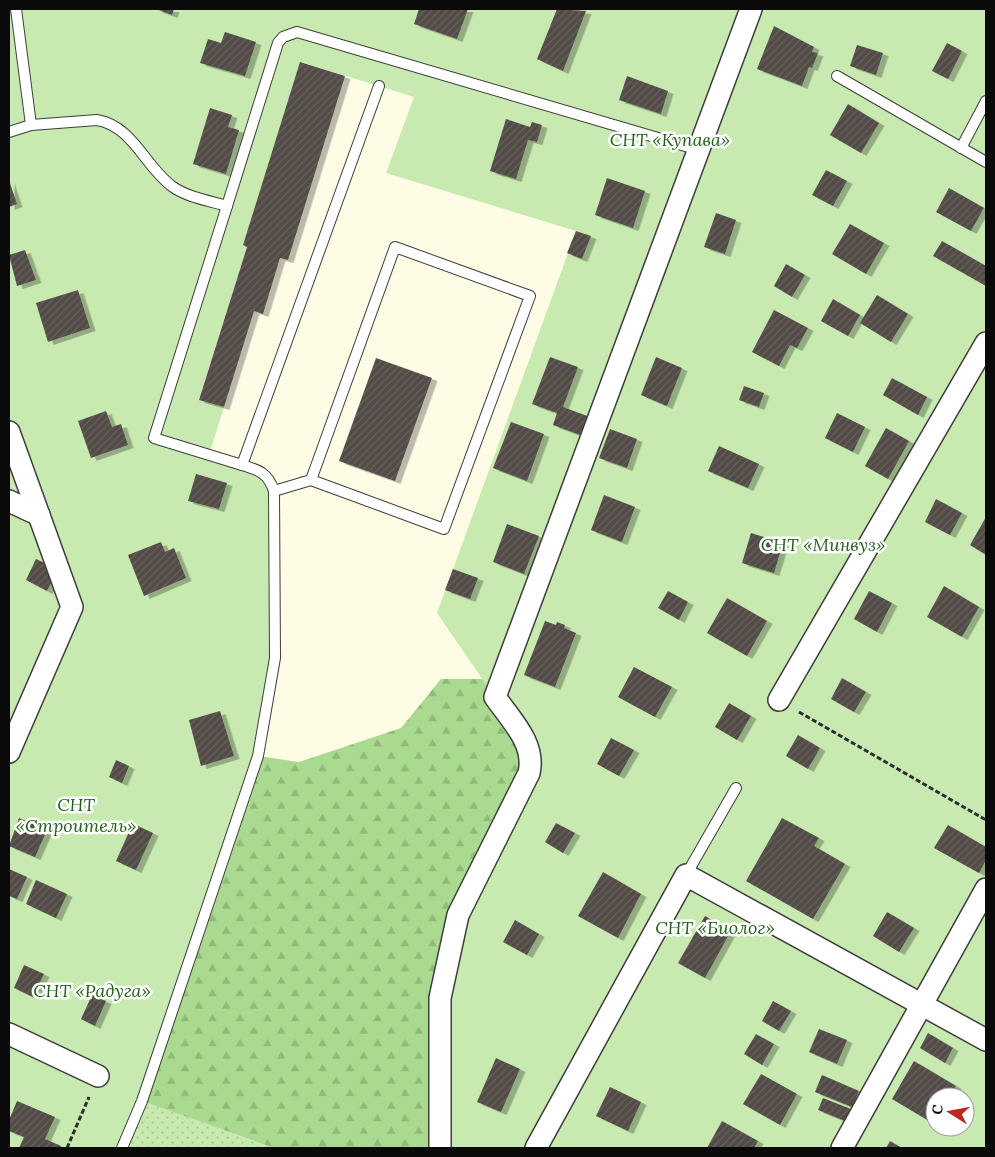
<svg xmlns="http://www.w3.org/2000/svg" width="995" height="1157" viewBox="0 0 995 1157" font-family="Lora,serif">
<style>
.grass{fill:url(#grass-dots)}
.forest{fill:url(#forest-firs)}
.garden{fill:#c8e9b0;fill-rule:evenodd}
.building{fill:url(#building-hatch);filter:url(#shadow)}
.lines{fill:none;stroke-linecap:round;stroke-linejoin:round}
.lane-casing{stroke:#3d3d3d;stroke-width:12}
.street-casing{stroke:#3d3d3d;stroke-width:24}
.path{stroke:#2c2c2c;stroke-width:3;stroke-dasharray:5 2.5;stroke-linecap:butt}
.lane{stroke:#fff;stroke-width:10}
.street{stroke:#fff;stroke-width:21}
.labels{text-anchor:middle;stroke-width:5;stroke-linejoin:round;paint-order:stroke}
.park-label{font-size:18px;font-style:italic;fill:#22611a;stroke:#fff}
</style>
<defs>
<pattern id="grass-dots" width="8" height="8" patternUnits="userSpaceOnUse" patternTransform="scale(1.25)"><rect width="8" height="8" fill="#c8e9b0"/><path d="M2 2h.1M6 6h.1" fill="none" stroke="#aac696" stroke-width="1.8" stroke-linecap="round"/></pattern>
<pattern id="forest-firs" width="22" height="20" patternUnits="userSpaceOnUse" patternTransform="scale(1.25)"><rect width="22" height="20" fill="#aada8f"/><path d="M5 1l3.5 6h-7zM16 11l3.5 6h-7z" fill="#91ba7a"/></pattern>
<pattern id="building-hatch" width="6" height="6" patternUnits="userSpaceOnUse" patternTransform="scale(1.25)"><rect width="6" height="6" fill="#524c46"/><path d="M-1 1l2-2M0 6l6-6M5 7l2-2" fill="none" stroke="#66615c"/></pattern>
<filter id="shadow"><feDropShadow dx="5.5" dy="3" stdDeviation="0" flood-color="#0004"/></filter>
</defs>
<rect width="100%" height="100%" fill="#fffce6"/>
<path class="grass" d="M 142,1101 L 274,1148 L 122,1148 Z"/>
<path class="forest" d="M 441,679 L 483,679 L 526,741 L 440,1148 L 274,1148 L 142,1101 L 258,756 L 299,762 L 401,728 Z"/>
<path class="garden" d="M 9,9 L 986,9 L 986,1148 L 440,1148 L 440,998 L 458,915 L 529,773 L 525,741 L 437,613 L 576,231 L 386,173 L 414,97 L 301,62 L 243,245 L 247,247 L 199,399 L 224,407 L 209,455 L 262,471 L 272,483 L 275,658 L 258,756 L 122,1148 L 9,1148 ZM 935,1097 L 965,1097 L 965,1127 L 935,1127 Z"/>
<g class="building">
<path d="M 156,9 L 174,9 L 172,15 Z"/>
<path d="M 419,9 L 468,9 L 457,39 L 414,24 Z"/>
<path d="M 557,9 L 586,11 L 563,71 L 537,59 Z"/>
<path d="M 774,26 L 814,47 L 812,52 L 818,53 L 812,68 L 809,67 L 802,86 L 757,69 Z"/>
<path d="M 225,32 L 256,42 L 245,76 L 200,63 L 208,39 L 221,43 Z"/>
<path d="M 947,43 L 962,51 L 948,79 L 932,71 Z"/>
<path d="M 857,45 L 883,53 L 876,75 L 850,66 Z"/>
<path d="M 300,62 L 345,76 L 288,260 L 280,258 L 263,314 L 254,311 L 224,407 L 199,400 L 247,247 L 243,245 Z"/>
<path d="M 627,76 L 668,91 L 661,114 L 619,100 Z"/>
<path d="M 848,104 L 879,123 L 861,153 L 830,135 Z"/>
<path d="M 210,108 L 232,115 L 228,127 L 239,130 L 226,174 L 193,164 Z"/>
<path d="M 506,119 L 530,127 L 532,122 L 542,125 L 537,142 L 528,140 L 516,179 L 490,171 Z"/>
<path d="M 826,170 L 847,181 L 833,206 L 812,195 Z"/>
<path d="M 607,178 L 645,191 L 633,228 L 595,215 Z"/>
<path d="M 9,180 L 17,204 L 9,207 Z"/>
<path d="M 949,188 L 984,208 L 971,231 L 936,212 Z"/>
<path d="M 716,213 L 736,220 L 725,254 L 704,247 Z"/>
<path d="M 850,224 L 884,243 L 866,274 L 832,254 Z"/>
<path d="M 576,231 L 591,236 L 582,259 L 567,253 Z"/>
<path d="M 942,241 L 986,266 L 986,286 L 933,256 Z"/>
<path d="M 25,250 L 36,280 L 17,286 L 9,255 Z"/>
<path d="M 786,264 L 805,275 L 792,297 L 774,286 Z"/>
<path d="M 78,290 L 90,328 L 48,342 L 36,303 Z"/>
<path d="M 877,295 L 908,314 L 891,342 L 860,323 Z"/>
<path d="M 833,299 L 860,315 L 848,336 L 821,321 Z"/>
<path d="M 774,310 L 808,328 L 797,348 L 790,345 L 779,366 L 752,352 Z"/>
<path d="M 550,357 L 578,367 L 563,407 L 590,417 L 583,436 L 553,425 L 557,413 L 532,404 Z"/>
<path d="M 656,357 L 682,368 L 667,406 L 641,395 Z"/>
<path d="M 376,358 L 432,378 L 395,481 L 339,461 Z"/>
<path d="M 892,378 L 927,397 L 918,415 L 883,395 Z"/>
<path d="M 744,386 L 764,393 L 759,407 L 739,400 Z"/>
<path d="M 106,411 L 112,427 L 121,424 L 128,445 L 91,458 L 78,421 Z"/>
<path d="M 837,413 L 865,427 L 853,452 L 825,438 Z"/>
<path d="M 511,422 L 544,434 L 527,481 L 493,468 Z"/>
<path d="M 886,428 L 909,441 L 888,479 L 865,466 Z"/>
<path d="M 610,429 L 637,439 L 627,468 L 599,458 Z"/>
<path d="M 719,446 L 759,464 L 748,488 L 708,471 Z"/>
<path d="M 196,474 L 227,483 L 219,509 L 188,501 Z"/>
<path d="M 604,495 L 635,507 L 622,542 L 591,530 Z"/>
<path d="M 936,499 L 962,513 L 950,535 L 925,522 Z"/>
<path d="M 986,517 L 986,555 L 970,545 Z"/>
<path d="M 507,524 L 539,536 L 524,574 L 493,562 Z"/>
<path d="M 751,533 L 783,543 L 774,573 L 742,563 Z"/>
<path d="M 161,542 L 165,552 L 174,548 L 186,578 L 144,596 L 128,555 Z"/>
<path d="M 36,559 L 58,569 L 47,591 L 26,580 Z"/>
<path d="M 453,569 L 478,578 L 470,599 L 445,590 Z"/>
<path d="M 944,586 L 979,607 L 962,637 L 927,617 Z"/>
<path d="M 668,591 L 688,602 L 679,620 L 658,608 Z"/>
<path d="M 869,591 L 892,603 L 877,632 L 854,619 Z"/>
<path d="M 727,598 L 767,621 L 747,656 L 707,633 Z"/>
<path d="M 545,621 L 556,625 L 557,622 L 565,625 L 564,628 L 576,633 L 555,687 L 524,675 Z"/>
<path d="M 634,667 L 672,687 L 655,717 L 618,697 Z"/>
<path d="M 842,678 L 866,692 L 854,712 L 831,699 Z"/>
<path d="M 729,703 L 751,716 L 737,740 L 715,727 Z"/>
<path d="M 220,711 L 234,756 L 201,766 L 189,720 Z"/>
<path d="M 798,735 L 820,748 L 808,769 L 786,756 Z"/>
<path d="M 611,738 L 634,750 L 619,776 L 597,764 Z"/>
<path d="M 116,760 L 129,766 L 122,783 L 109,777 Z"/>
<path d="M 19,818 L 47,830 L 35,857 L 9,846 Z"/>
<path d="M 782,818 L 819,838 L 814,846 L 845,864 L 813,919 L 746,881 Z"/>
<path d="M 556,823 L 575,833 L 563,853 L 545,842 Z"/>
<path d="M 948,825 L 986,847 L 986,860 L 979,873 L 934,848 Z"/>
<path d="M 138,826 L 153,833 L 136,870 L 116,861 L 129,832 L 134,834 Z"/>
<path d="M 9,869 L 27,877 L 17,899 L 9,896 Z"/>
<path d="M 603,872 L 641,894 L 618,938 L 578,916 Z"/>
<path d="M 36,880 L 67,894 L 56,918 L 26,904 Z"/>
<path d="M 887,912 L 914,928 L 899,952 L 873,936 Z"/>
<path d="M 705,916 L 731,931 L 705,978 L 678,963 Z"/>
<path d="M 515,920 L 539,934 L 527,955 L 503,942 Z"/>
<path d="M 24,965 L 44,974 L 33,997 L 14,988 Z"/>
<path d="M 92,995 L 106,1001 L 95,1026 L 81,1019 Z"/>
<path d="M 773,1001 L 791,1011 L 779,1031 L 762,1021 Z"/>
<path d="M 819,1029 L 847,1040 L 837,1064 L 809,1052 Z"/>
<path d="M 928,1033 L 953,1048 L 945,1063 L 920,1048 Z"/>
<path d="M 756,1034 L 774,1044 L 762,1065 L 744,1054 Z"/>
<path d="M 496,1058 L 520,1069 L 501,1112 L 477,1102 Z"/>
<path d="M 914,1061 L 956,1086 L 949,1097 L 935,1097 L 934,1124 L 892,1099 Z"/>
<path d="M 761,1074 L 797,1094 L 780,1125 L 743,1104 Z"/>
<path d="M 822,1075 L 859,1091 L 852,1107 L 815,1092 Z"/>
<path d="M 610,1087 L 641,1102 L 628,1131 L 596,1116 Z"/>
<path d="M 823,1098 L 851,1109 L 845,1121 L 818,1110 Z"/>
<path d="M 17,1101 L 55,1117 L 45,1139 L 61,1146 L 61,1148 L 19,1148 L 24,1137 L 9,1131 L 9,1120 Z"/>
<path d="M 722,1121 L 758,1141 L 754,1148 L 707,1148 Z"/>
<path d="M 890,1141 L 902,1148 L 886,1148 Z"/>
</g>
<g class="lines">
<defs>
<g id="lane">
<path d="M 16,9 L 31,125"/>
<path d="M 837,76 L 986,162"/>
<path d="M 9,132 L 31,125 L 97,120 C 133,126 145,167 173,187 C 187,197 210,201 227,206 L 278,43 L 283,37 L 297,32 L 699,150"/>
<path d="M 961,148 L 986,101"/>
<path d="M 227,206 L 154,438 L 242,465"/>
<path d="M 274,491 L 311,480 L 444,529 L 530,296 L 395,247 L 311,480"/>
<path d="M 686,875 L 736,788"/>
<path d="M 122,1148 L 142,1101 L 258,756 L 275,658 L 274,491 C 268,473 259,470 242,465 L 379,86"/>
</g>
<g id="street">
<path d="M 9,432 L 72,607 L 9,752"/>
<path d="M 9,501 L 39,515"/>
<path d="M 779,700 L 986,343"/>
<path d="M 9,1034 L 98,1076"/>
<path d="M 440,1148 L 440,998 L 458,915 L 529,773 C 536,744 511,720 495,697 L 751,9"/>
<path d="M 536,1148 L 686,875 L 986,1040"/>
<path d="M 842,1148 L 986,889"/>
</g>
</defs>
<use href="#lane" class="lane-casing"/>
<use href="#street" class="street-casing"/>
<g class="path">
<path d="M 799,712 L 986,820"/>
<path d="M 67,1148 L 89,1097"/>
</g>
<use href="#lane" class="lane"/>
<use href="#street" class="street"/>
</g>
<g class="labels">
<g class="park-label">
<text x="670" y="146">СНТ «Купава»</text>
<text x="823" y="551">СНТ «Минвуз»</text>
<text x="76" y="811">СНТ<tspan x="76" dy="21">«Строитель»</tspan></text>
<text x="715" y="934">СНТ «Биолог»</text>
<text x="92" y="997">СНТ «Радуга»</text>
</g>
</g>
<rect width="995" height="1157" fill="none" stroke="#0a0a0a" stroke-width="20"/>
<g transform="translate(950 1112) rotate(281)"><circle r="24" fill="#ffffff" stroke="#9d9d9d"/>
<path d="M0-4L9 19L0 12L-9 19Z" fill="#bc271f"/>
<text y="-8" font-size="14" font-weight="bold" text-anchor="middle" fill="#0a0a0a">С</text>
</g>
</svg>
